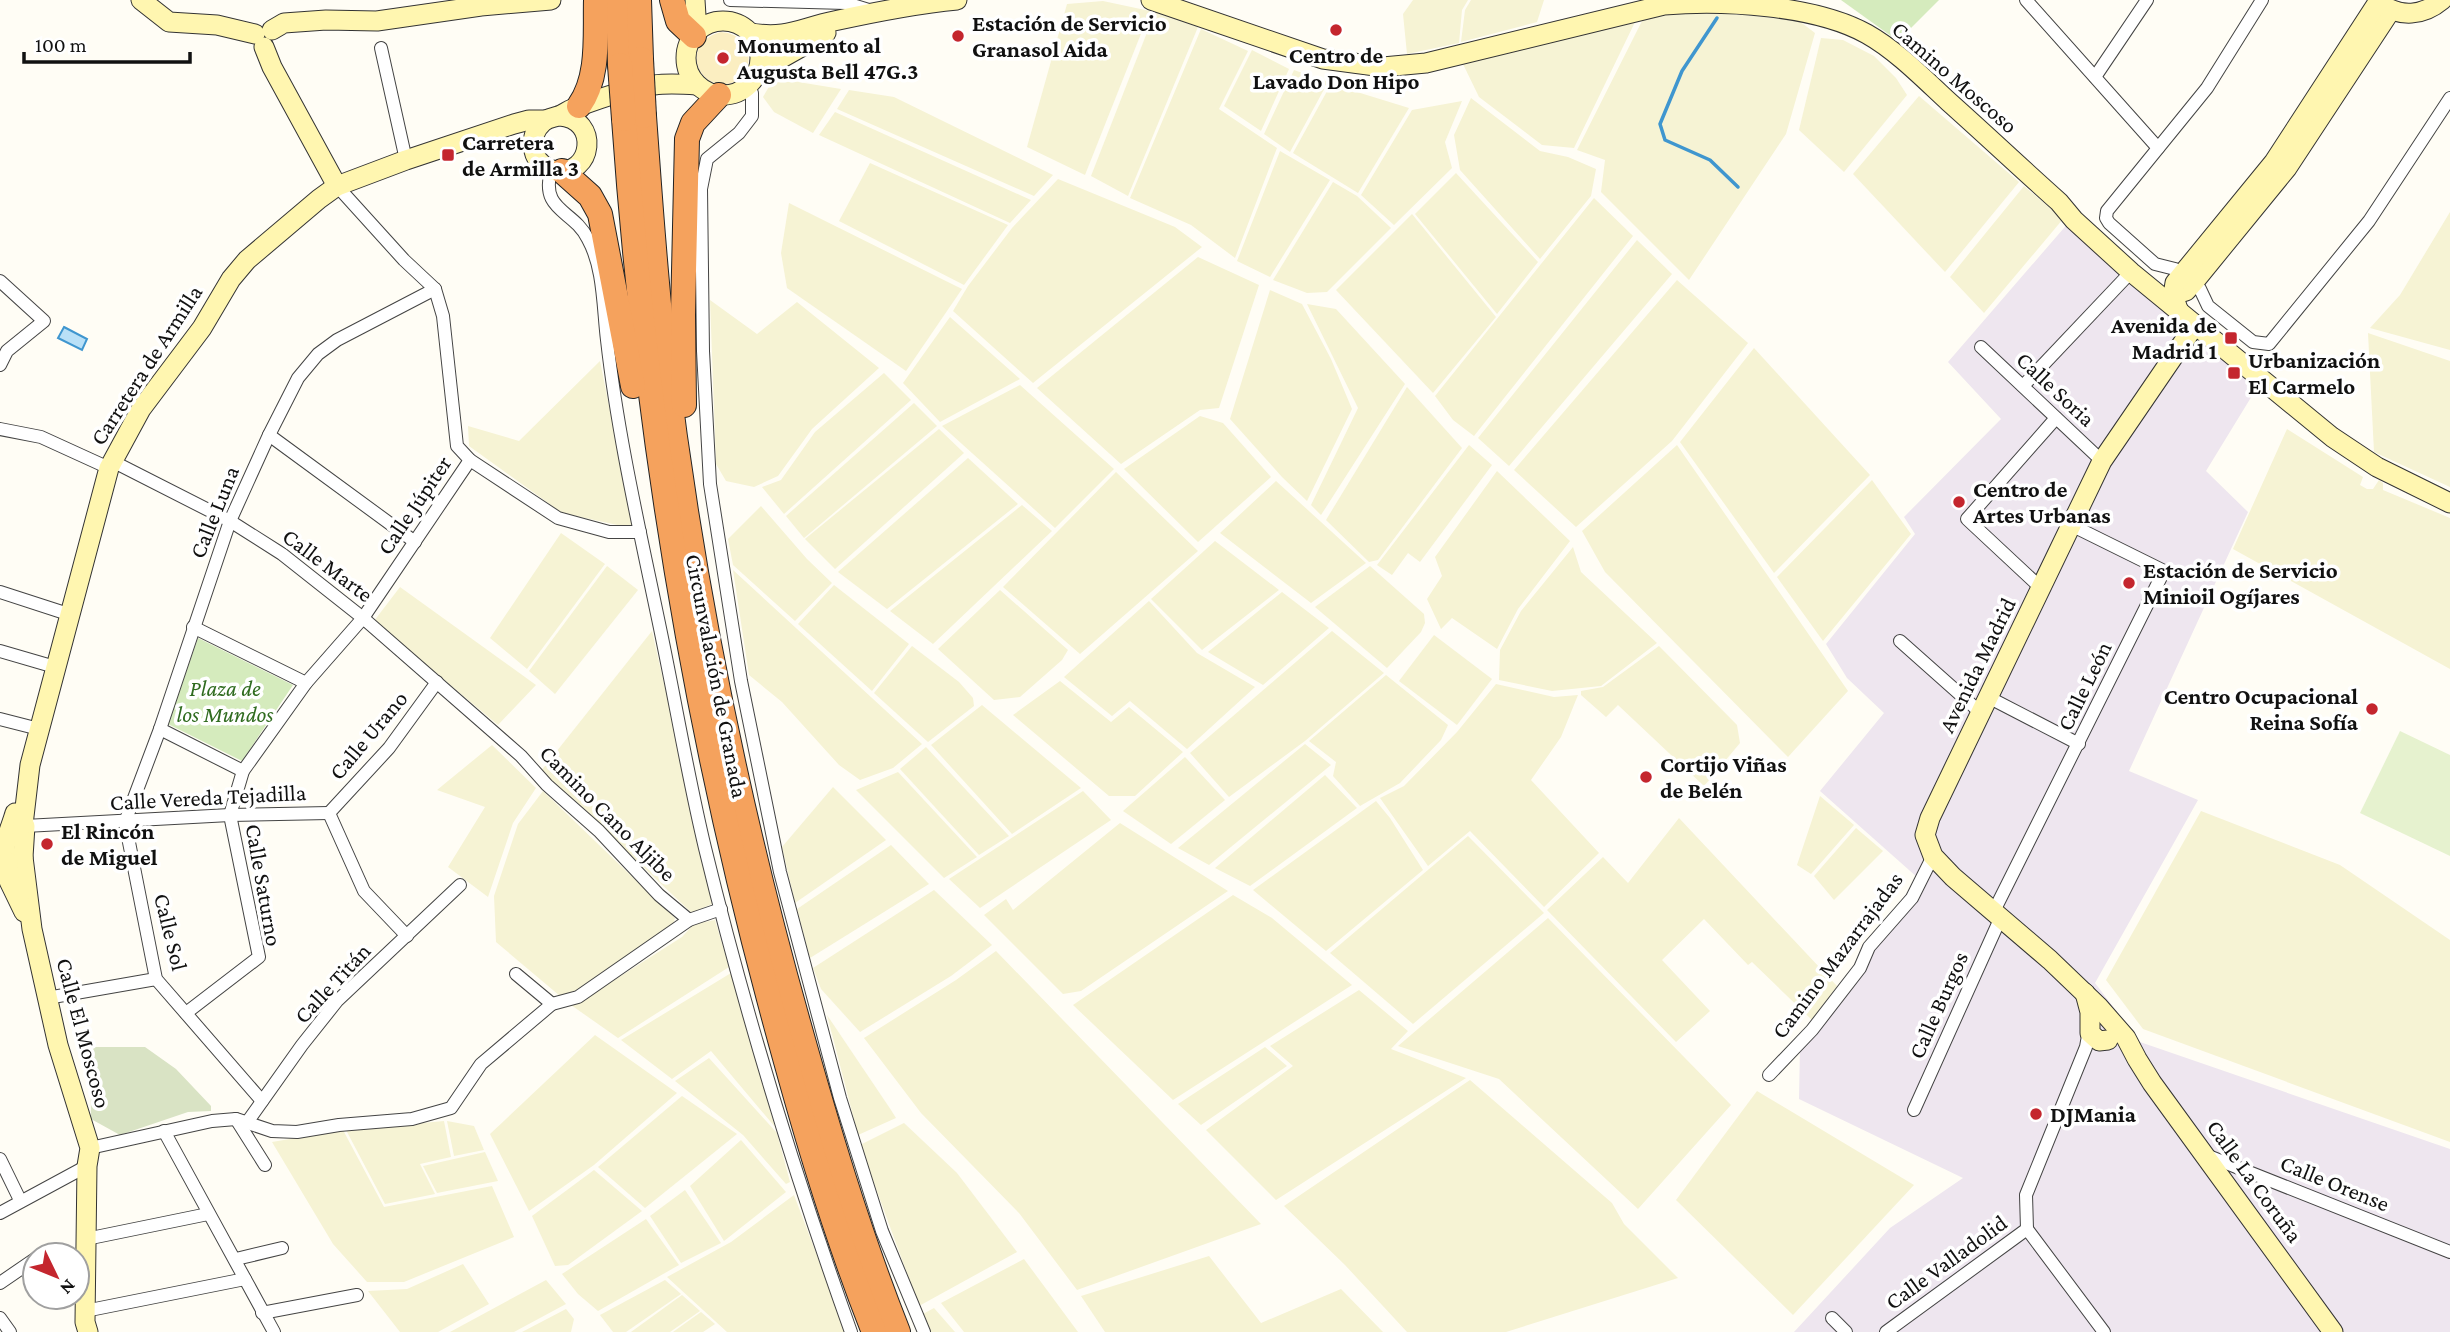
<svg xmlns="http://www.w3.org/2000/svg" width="2450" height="1332" viewBox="0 0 2450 1332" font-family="'Crimson Pro',serif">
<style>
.industrial{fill:#eee6ef}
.farmland{fill:#f6f3d4}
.green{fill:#d5ebbd}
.sand{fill:#fbeec1}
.cemetery{fill:#d9e3c4}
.pitch{fill:#e6f2cf}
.water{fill:#b9e0f7;stroke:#3f96cf;stroke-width:2}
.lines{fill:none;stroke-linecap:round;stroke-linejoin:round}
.stream{stroke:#3f96cf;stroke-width:3.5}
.street-casing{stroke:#444;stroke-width:14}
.secondary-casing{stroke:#333;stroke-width:21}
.highway-casing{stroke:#222;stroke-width:26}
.street{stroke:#fff;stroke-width:12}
.secondary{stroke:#fff6b0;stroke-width:19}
.highway{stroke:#f5a25d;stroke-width:24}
.highway-bridge-casing{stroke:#222;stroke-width:26;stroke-linecap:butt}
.highway-bridge{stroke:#f5a25d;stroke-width:24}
.poi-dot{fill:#c4262e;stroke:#fff;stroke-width:2.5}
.labels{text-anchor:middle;stroke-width:7;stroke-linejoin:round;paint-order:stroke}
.poi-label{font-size:23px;font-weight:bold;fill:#111;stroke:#fff;text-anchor:start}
.street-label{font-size:23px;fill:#111;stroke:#fff}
.park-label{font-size:23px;font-style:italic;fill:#2f6b1f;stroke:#fff}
</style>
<rect width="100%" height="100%" fill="#fffdf5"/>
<path class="industrial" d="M 2070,221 L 2258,386 L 2206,471 L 2248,512 L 2129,771 L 2198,800 L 2095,983 L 2140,1042 L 2450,1149 L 2450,1332 L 1794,1332 L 1890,1228 L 1963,1178 L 1799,1099 L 1800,1046 L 1855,963 L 1918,878 L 1820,791 L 1884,713 L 1847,678 L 1826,644 L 1915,534 L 1904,517 L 2001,419 L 1948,362 Z"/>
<g class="farmland">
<path d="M 1413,0 L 1468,0 L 1462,10 L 1459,43 L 1407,54 L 1403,14 Z"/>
<path d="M 1471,0 L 1544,0 L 1537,22 L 1461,42 L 1465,10 Z"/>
<path d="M 1103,1 L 1150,11 L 1085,175 L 1027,147 L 1067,4 Z"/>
<path d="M 1155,12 L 1198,27 L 1128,196 L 1091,176 Z"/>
<path d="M 1670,12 L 1721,13 L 1798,20 L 1815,33 L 1786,134 L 1689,280 L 1601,192 L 1605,160 L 1577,150 L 1644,17 Z"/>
<path d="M 1636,20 L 1574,148 L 1542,145 L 1479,97 L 1462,62 Z"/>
<path d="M 1201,29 L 1248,51 L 1219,109 L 1277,148 L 1235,258 L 1191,225 L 1130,198 Z"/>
<path d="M 1821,38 L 1843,40 L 1874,56 L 1896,78 L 1907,95 L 1844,172 L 1799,130 Z"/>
<path d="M 1252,50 L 1289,69 L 1261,131 L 1224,106 Z"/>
<path d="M 1294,70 L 1328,82 L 1290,152 L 1264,134 Z"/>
<path d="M 774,78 L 841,89 L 813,133 L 774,112 L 763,97 Z"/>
<path d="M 1331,84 L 1409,108 L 1358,193 L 1293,153 Z"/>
<path d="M 849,90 L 894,97 L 1053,175 L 1034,196 L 837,109 Z"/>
<path d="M 1919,96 L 2019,182 L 1945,272 L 1853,174 Z"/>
<path d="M 1471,98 L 1540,151 L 1568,157 L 1596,169 L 1591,196 L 1540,259 L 1460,170 L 1454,135 Z"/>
<path d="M 1462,101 L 1445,142 L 1452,168 L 1394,225 L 1361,195 L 1412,110 Z"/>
<path d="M 835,112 L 1031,200 L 1010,223 L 819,135 Z"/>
<path d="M 1280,151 L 1330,180 L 1270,277 L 1237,261 Z"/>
<path d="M 870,163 L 1008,225 L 964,285 L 839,221 Z"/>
<path d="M 1456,173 L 1538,262 L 1497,314 L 1415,214 Z"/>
<path d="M 1058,179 L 1175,227 L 1202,247 L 1033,383 L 953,311 L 968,286 L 1012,228 Z"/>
<path d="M 1333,182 L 1357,196 L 1391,228 L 1327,292 L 1307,293 L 1273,280 Z"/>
<path d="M 2024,186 L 2063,219 L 1984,313 L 1950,277 Z"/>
<path d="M 1594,198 L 1633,236 L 1474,436 L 1453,420 L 1435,396 Z"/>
<path d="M 789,203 L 962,289 L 906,371 L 787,288 L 781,253 Z"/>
<path d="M 2450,212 L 2450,350 L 2370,328 L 2400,295 Z"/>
<path d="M 1412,214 L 1496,317 L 1433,393 L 1336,290 Z"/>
<path d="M 1637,240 L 1672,274 L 1509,466 L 1478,438 Z"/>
<path d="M 1198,257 L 1259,285 L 1219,408 L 1200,410 L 1121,464 L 1037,388 Z"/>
<path d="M 1677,280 L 1748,343 L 1672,441 L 1576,527 L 1514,470 Z"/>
<path d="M 1270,290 L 1302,304 L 1331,359 L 1352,409 L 1307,501 L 1282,477 L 1230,419 Z"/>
<path d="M 710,300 L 757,334 L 797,302 L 879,368 L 812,429 L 778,476 L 754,487 L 726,481 L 716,464 Z"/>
<path d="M 1307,304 L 1336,309 L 1405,384 L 1321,515 L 1311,505 L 1358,408 Z"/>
<path d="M 950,317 L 1020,379 L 940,422 L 903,383 Z"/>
<path d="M 2368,333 L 2450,361 L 2450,487 L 2374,452 Z"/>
<path d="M 1754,348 L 1870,475 L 1774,573 L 1680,442 Z"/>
<path d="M 600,361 L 633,525 L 622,526 L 562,513 L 469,446 L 468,426 L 519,441 Z"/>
<path d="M 884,373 L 911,400 L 784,514 L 762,487 L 781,480 L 815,432 Z"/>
<path d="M 1020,385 L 1114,469 L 1055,528 L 942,426 Z"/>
<path d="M 1407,387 L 1462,448 L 1378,560 L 1369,562 L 1326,520 Z"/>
<path d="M 914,403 L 937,426 L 804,538 L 786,516 Z"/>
<path d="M 1200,416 L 1223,423 L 1271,477 L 1198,542 L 1124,469 Z"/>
<path d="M 939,429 L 964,453 L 835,569 L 805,539 Z"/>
<path d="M 2287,429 L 2363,477 L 2360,485 L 2367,489 L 2373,489 L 2379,480 L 2383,483 L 2383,490 L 2450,518 L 2450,669 L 2233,549 Z"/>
<path d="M 1469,445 L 1492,465 L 1420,562 L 1408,553 L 1392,575 L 1377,565 Z"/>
<path d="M 1677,445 L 1848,691 L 1788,757 L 1605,572 L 1582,531 Z"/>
<path d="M 968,458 L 1018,504 L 887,609 L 838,572 Z"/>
<path d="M 1497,471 L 1570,541 L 1518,609 L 1497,649 L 1452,618 L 1441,629 L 1427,599 L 1442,576 L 1435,557 Z"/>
<path d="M 1116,472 L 1198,551 L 1080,654 L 1003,587 Z"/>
<path d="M 1872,480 L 1911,534 L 1823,641 L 1777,577 Z"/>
<path d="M 1276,481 L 1366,563 L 1311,603 L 1220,533 Z"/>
<path d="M 1022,505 L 1052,531 L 933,644 L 890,611 Z"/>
<path d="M 761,506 L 807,559 L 832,583 L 795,621 L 733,565 L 728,539 Z"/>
<path d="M 561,533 L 605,564 L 527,669 L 490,638 Z"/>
<path d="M 1215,541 L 1279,590 L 1202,650 L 1151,599 Z"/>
<path d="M 1573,547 L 1581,572 L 1657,643 L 1601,686 L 1552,691 L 1499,680 L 1500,650 L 1521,611 Z"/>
<path d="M 607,566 L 638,590 L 555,694 L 529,671 Z"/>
<path d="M 1370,566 L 1424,614 L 1425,623 L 1421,632 L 1387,668 L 1315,607 Z"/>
<path d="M 733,570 L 922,744 L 893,768 L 860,780 L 839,765 L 782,702 L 749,675 Z"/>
<path d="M 834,585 L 909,644 L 872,691 L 798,624 Z"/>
<path d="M 400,587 L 536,685 L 498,725 L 374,621 Z"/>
<path d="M 1000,590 L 1068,650 L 1062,660 L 1020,697 L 994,700 L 938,649 Z"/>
<path d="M 1282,592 L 1329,628 L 1263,685 L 1208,652 Z"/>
<path d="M 1149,601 L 1197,653 L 1255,687 L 1187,749 L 1130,701 L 1112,716 L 1064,677 Z"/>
<path d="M 652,631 L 714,903 L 692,913 L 541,771 Z"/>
<path d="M 1332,631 L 1384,673 L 1305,741 L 1229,797 L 1190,753 Z"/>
<path d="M 1434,635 L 1492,679 L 1457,725 L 1399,681 Z"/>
<path d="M 912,646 L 959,682 L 973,698 L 974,706 L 928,742 L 874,693 Z"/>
<path d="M 1659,646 L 1737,725 L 1740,743 L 1704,786 L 1618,705 L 1606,717 L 1581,695 L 1581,691 L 1603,687 Z"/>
<path d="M 1386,675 L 1448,725 L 1441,740 L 1400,783 L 1360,806 L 1333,776 L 1336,762 L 1309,741 Z"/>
<path d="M 1060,681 L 1111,722 L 1129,707 L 1183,752 L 1135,796 L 1109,796 L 1013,715 Z"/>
<path d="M 1496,684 L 1554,697 L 1578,695 L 1561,737 L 1531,780 L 1599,853 L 1544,907 L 1470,831 L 1428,866 L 1380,798 L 1404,786 L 1457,732 Z"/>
<path d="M 982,705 L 1081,788 L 1012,834 L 931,745 Z"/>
<path d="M 1305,744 L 1331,765 L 1209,865 L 1178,848 Z"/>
<path d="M 492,745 L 536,788 L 513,823 L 488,897 L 448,867 L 485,807 L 437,790 Z"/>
<path d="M 926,747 L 1009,836 L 979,855 L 900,769 Z"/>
<path d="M 1185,757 L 1225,800 L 1171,844 L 1123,811 Z"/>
<path d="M 898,772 L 977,857 L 944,878 L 856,790 Z"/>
<path d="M 1325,775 L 1357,808 L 1250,886 L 1215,868 Z"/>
<path d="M 833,787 L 886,840 L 795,903 L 782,847 Z"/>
<path d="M 543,791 L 675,918 L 672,928 L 580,989 L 560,996 L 496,942 L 494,896 L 518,824 Z"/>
<path d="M 1083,791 L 1111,820 L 980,908 L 949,879 Z"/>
<path d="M 1820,796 L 1854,825 L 1811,874 L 1797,865 Z"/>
<path d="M 1376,801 L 1390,818 L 1423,870 L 1326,951 L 1253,890 Z"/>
<path d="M 2201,811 L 2340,865 L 2450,940 L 2450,1142 L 2143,1029 L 2106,980 Z"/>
<path d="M 1679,818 L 1837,986 L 1813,1021 L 1752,962 L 1748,965 L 1704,919 L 1662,960 L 1710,1011 L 1676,1042 L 1547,910 L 1603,857 L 1628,883 Z"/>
<path d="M 1120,823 L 1228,891 L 1081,991 L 1063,994 L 984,915 L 1006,899 L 1013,910 Z"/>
<path d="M 1856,828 L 1883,851 L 1834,900 L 1814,876 Z"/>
<path d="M 1468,836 L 1544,913 L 1413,1024 L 1330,953 Z"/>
<path d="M 891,845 L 929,884 L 810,958 L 797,909 Z"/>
<path d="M 934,890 L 992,945 L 951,976 L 860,1032 L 821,989 L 813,968 Z"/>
<path d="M 1233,895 L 1272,918 L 1352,985 L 1173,1100 L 1073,1005 Z"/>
<path d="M 1548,918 L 1731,1105 L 1638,1209 L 1499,1079 L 1398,1046 Z"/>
<path d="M 715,920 L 729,967 L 618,1038 L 571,1005 L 583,1000 L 682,937 L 694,924 Z"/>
<path d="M 996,951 L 1261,1224 L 1077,1290 L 1019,1213 L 921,1113 L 864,1038 L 956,980 Z"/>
<path d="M 731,973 L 775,1127 L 711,1051 L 672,1079 L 621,1040 Z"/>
<path d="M 1359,990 L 1408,1031 L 1391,1049 L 1466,1078 L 1276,1200 L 1206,1130 L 1293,1066 L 1270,1046 Z"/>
<path d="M 827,1015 L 891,1110 L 896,1118 L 858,1135 Z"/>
<path d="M 595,1035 L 677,1093 L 594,1165 L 529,1211 L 490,1134 Z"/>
<path d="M 1265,1047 L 1287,1066 L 1201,1125 L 1178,1104 Z"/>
<path d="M 709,1058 L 777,1133 L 790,1182 L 786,1184 L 743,1135 L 675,1081 Z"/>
<path d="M 1470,1080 L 1612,1203 L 1624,1224 L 1678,1278 L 1506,1332 L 1407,1332 L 1345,1265 L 1284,1206 Z"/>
<path d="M 1757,1091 L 1914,1185 L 1793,1315 L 1676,1200 Z"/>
<path d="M 682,1096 L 737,1134 L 645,1208 L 598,1167 Z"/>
<path d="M 444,1121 L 451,1157 L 420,1164 L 435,1194 L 385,1204 L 346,1130 Z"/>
<path d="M 447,1121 L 474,1126 L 484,1150 L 454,1156 Z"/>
<path d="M 904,1123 L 957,1173 L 1017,1252 L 919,1306 L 860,1145 Z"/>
<path d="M 343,1130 L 384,1207 L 492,1186 L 514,1237 L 404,1282 L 367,1282 L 333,1244 L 272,1142 Z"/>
<path d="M 741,1140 L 786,1192 L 724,1241 L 690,1186 Z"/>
<path d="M 485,1152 L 498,1181 L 437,1193 L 423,1166 Z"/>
<path d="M 594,1170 L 642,1211 L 568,1265 L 555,1266 L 532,1216 Z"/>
<path d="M 685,1190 L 721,1243 L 681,1263 L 650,1216 Z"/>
<path d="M 794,1195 L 846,1332 L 727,1332 L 667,1277 L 731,1242 Z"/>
<path d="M 646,1219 L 679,1265 L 598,1311 L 578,1294 L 562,1274 Z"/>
<path d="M 1209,1256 L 1261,1323 L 1341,1289 L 1383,1332 L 1105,1332 L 1081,1296 Z"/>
<path d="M 1024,1259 L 1078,1332 L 964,1332 L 941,1303 Z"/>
<path d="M 463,1264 L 489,1304 L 438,1332 L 400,1332 L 368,1291 L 407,1289 Z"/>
<path d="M 546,1280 L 566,1304 L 514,1332 L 450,1332 Z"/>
<path d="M 665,1280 L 681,1294 L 626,1332 L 613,1332 L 600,1315 Z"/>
<path d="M 682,1295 L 700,1311 L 670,1332 L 631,1332 Z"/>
<path d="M 934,1308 L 955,1332 L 930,1332 L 923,1314 Z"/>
<path d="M 566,1309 L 574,1319 L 571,1332 L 522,1332 Z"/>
<path d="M 701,1312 L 715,1324 L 703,1332 L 673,1332 Z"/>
</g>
<g class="green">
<path d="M 1841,0 L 1939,0 L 1898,41 Z"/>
<path d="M 198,638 L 293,685 L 242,761 L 168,724 Z"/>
</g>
<path class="sand" d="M 721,32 C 761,35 755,88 720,84 C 710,83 703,77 699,69 C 691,51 704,36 721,32 Z"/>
<path class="cemetery" d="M 90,1047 L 145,1047 L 176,1069 L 211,1106 L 211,1111 L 188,1112 L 120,1135 L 91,1119 Z"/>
<path class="pitch" d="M 2400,731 L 2450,755 L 2450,856 L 2360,813 Z"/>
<path class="water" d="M 64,327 L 87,339 L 82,350 L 58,338 Z"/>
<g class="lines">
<path class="stream" d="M 1717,18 L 1682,71 L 1660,124 L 1665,140 L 1710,160 L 1738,187"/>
<defs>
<g id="street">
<path d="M 730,0 L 846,3 L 872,11"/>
<path d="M 2026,0 L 2158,148"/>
<path d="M 2262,0 L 2207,88 L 2107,211 L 2106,218 L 2109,223 L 2155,264 L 2175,269 L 2188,277 L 2200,289 L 2208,306 L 2253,342 L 2269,344 L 2369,221 L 2450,98"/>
<path d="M 381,48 L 406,160"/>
<path d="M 2095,77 L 2147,0"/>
<path d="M 748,86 L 752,93 L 752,116 L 739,133 L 707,159 L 701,189 L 703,351 L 710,484 L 741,681 L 780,872 L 840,1098 L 882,1231 L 924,1332"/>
<path d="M 551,170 C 540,212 573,209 588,239 C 604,268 603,307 607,340 C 618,438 641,536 661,633 C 676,705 688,777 705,848 C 745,1012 794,1173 851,1332"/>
<path d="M 337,186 L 404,260 L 435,289 L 443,316 L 457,446 L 470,460 L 558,518 L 609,532 L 640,532"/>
<path d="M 0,281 L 44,321 L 7,351 L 0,365"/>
<path d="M 1981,347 L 2102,461"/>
<path d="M 2023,386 L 2131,272"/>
<path d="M 0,429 L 41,437 L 109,468"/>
<path d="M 269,435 L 415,542"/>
<path d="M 112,461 L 230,521 L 282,554 L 363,618 L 521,756 L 547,785 L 599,831 L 659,895 L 689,920"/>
<path d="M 2041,588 L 1967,519 L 2056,418"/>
<path d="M 0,592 L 68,614"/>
<path d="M 193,627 L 306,683"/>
<path d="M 1900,641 L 1981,713"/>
<path d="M 0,651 L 55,667"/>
<path d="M 1988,697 L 2079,744"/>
<path d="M 0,719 L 39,729"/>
<path d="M 160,729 L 243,771"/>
<path d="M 329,813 L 389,748 L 437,682"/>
<path d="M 329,813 L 364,891 L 407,936"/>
<path d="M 25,826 L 230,815 L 329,813"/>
<path d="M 1994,911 L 2164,571 L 2071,525"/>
<path d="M 516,974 L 552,1004"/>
<path d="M 47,998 L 156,979"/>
<path d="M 186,1013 L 259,957 L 230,815 L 243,771 L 306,683 L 363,618 L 470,460"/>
<path d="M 1769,1075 L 1812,1030 L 1860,968 L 1869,947 L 1912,898 L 1933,856"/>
<path d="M 262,1101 L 156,979 L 125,822 L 160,729 L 230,521 L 269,435 L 298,378 L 318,354 L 337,340 L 435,289"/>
<path d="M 1914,1110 L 2001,917"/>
<path d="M 236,1119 L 265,1165"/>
<path d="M 248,1121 L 302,1045 L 337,1001 L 460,885"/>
<path d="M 164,1131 L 274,1332"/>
<path d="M 90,1148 L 212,1121 L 236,1119 L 272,1131 L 297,1132 L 339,1125 L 412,1119 L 451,1108 L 481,1064 L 552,1004 L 578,997 L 689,920 L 721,909"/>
<path d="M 2206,1155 L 2450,1252"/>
<path d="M 0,1159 L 20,1200"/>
<path d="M 0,1213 L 87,1166"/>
<path d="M 2027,1229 L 2104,1332"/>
<path d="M 86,1239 L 208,1214"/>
<path d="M 236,1259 L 282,1248"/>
<path d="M 0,1283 L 35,1259"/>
<path d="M 85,1311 L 245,1279"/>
<path d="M 262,1313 L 357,1295"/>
<path d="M 0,1318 L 10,1332"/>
<path d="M 1832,1318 L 1846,1332"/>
<path d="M 1886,1332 L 2027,1229 L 2026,1195 L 2086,1047 L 2089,1030"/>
</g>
<g id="secondary">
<path d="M 141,0 L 169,22 L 217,25 L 255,34"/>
<path d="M 695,0 L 697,32"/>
<path d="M 1151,0 L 1323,59 L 1383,67 L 1426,63 L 1664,5 C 1722,0 1815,5 1867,34 C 1897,51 1923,78 1949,102 C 1986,135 2022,169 2059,202 L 2074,220 L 2131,272 L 2332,437 L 2377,467 L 2450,503"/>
<path d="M 2380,3 C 2400,18 2423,16 2442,0"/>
<circle cx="723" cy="58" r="37"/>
<path d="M 272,30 L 284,23 L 326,20 L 377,21 L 481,6 L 551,0"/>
<path d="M 750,33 C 788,39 800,28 834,21 C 875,12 915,4 957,0"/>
<path d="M 264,47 L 272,67 L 337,186"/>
<path d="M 757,72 L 826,33"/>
<path d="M 560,116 C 600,119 593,176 556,171 C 546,170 536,161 534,151 C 531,140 535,129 543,122 C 548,118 552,118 558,116 C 564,114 570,109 577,107 C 598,99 632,88 654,85 C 668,83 683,84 697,85"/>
<path d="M 2173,295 L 2186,291 L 2194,282 L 2287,168 L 2391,10"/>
<path d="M 2179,312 L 2173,295 L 2175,283 L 2274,162 L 2378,2"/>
<path d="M 2195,325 L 2102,461 L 1930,818 L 1925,835 L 1933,856 L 1953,877 L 2050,960 L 2098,1006 L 2126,1038 L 2137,1059 L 2152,1083 L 2333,1332"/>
<path d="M 15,813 C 11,828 0,847 8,862 L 17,862 L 23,857"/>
<path d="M 14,824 L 25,826 L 23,857 L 32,929 L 58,1045 L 90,1148 L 87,1166 L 85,1322 L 88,1332"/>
<path d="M 23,825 L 30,765 L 109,468 L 141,409 L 202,328 L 231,279 L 247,260 L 319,199 L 337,186 L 406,160 L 514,124 L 529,120 L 545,120"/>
<path d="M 8,862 L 9,881 L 24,912"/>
<path d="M 2085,993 L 2090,1012 L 2090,1033 L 2099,1041 L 2108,1040"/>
</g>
<g id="highway">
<path d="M 618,0 L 620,65"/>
<path d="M 639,0 L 641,59"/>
<path d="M 672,0 L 678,21 L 694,36"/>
<path d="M 579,106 C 600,77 595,34 596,0"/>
<path d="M 644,116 C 650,197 655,279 665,360 C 692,584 737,805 798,1022 C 827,1126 858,1231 898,1332"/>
<path d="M 624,119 C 645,420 691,708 769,999 C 799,1111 831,1224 874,1332"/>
<path d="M 562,171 L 590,196 L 600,214 L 633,386"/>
<path d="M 684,405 L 683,315 L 687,139 L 693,123 L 719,95"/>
</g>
</defs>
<use href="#street" class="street-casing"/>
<use href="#secondary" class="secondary-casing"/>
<use href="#highway" class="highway-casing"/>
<use href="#street" class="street"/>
<use href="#secondary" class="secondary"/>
<use href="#highway" class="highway"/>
<defs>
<g id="highway-bridge">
<path d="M 641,59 L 644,116"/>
<path d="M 620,65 L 624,119"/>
</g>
</defs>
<use href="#highway-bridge" class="highway-bridge-casing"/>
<use href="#highway-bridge" class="highway-bridge"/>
</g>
<g class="poi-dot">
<circle cx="1336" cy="30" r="7"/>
<circle cx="958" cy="36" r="7"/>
<circle cx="723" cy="58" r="7"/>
<rect x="441" y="148" width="14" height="14" rx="3.5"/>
<rect x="2224" y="331" width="14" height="14" rx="3.5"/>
<rect x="2227" y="366" width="14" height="14" rx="3.5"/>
<circle cx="1959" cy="502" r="7"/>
<circle cx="2129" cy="583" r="7"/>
<circle cx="2372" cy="709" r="7"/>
<circle cx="1646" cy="777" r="7"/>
<circle cx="47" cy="844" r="7"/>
<circle cx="2036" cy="1114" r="7"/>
</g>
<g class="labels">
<g class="poi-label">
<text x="972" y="31">Estación de Servicio<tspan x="972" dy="26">Granasol Aida</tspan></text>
<text x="737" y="53">Monumento al<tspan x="737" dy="26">Augusta Bell 47G.3</tspan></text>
<text x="1336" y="63" text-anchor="middle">Centro de<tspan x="1336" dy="26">Lavado Don Hipo</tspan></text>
<text x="462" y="150">Carretera<tspan x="462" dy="26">de Armilla 3</tspan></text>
<text x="2217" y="333" text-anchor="end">Avenida de<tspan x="2217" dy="26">Madrid 1</tspan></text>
<text x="2248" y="368">Urbanización<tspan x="2248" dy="26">El Carmelo</tspan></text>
<text x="1973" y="497">Centro de<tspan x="1973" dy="26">Artes Urbanas</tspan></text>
<text x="2143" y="578">Estación de Servicio<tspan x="2143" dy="26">Minioil Ogíjares</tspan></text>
<text x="2358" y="704" text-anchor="end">Centro Ocupacional<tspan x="2358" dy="26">Reina Sofía</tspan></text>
<text x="1660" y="772">Cortijo Viñas<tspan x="1660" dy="26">de Belén</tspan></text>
<text x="61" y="839">El Rincón<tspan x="61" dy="26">de Miguel</tspan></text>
<text x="2050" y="1122">DJMania</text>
</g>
<g class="street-label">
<text transform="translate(1955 77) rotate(41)" y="8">Camino Moscoso</text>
<text transform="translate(146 365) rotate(-57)" y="8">Carretera de Armilla</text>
<text transform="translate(2056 389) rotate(43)" y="8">Calle Soria</text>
<text transform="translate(414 505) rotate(-56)" y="8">Calle Júpiter</text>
<text transform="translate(214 512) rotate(-68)" y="8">Calle Luna</text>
<text transform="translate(328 565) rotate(37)" y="8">Calle Marte</text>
<text transform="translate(1977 665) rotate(-64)" y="8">Avenida Madrid</text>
<text transform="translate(717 676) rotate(79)" y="8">Circunvalación de Granada</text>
<text transform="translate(2084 686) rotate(-64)" y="8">Calle León</text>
<text transform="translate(368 735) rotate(-50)" y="8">Calle Urano</text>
<text transform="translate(208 797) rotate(-3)" y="8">Calle Vereda Tejadilla</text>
<text transform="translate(608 813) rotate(45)" y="8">Camino Cano Aljibe</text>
<text transform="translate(264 885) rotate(80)" y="8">Calle Saturno</text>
<text transform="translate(171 932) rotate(76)" y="8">Calle Sol</text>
<text transform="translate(1837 955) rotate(-53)" y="8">Camino Mazarrajadas</text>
<text transform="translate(332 983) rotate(-47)" y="8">Calle Titán</text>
<text transform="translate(1938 1005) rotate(-66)" y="8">Calle Burgos</text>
<text transform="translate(84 1033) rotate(75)" y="8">Calle El Moscoso</text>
<text transform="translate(2255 1181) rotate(54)" y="8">Calle La Coruña</text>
<text transform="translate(2335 1183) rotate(22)" y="8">Calle Orense</text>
<text transform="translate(1946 1262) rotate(-36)" y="8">Calle Valladolid</text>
</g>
<g class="park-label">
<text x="225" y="696">Plaza de<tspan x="225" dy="26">los Mundos</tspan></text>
</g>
</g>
<g transform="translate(56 1276) rotate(133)"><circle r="33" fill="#ffffff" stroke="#a0a0a0" stroke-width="2"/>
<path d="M0-5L12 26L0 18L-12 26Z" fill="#c4262e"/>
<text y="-10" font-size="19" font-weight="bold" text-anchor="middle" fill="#111111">N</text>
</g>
<path d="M24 52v10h166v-10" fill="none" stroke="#111111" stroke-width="3.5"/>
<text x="35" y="52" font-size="21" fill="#111111" stroke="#ffffff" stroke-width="5" paint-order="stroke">100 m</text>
</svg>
